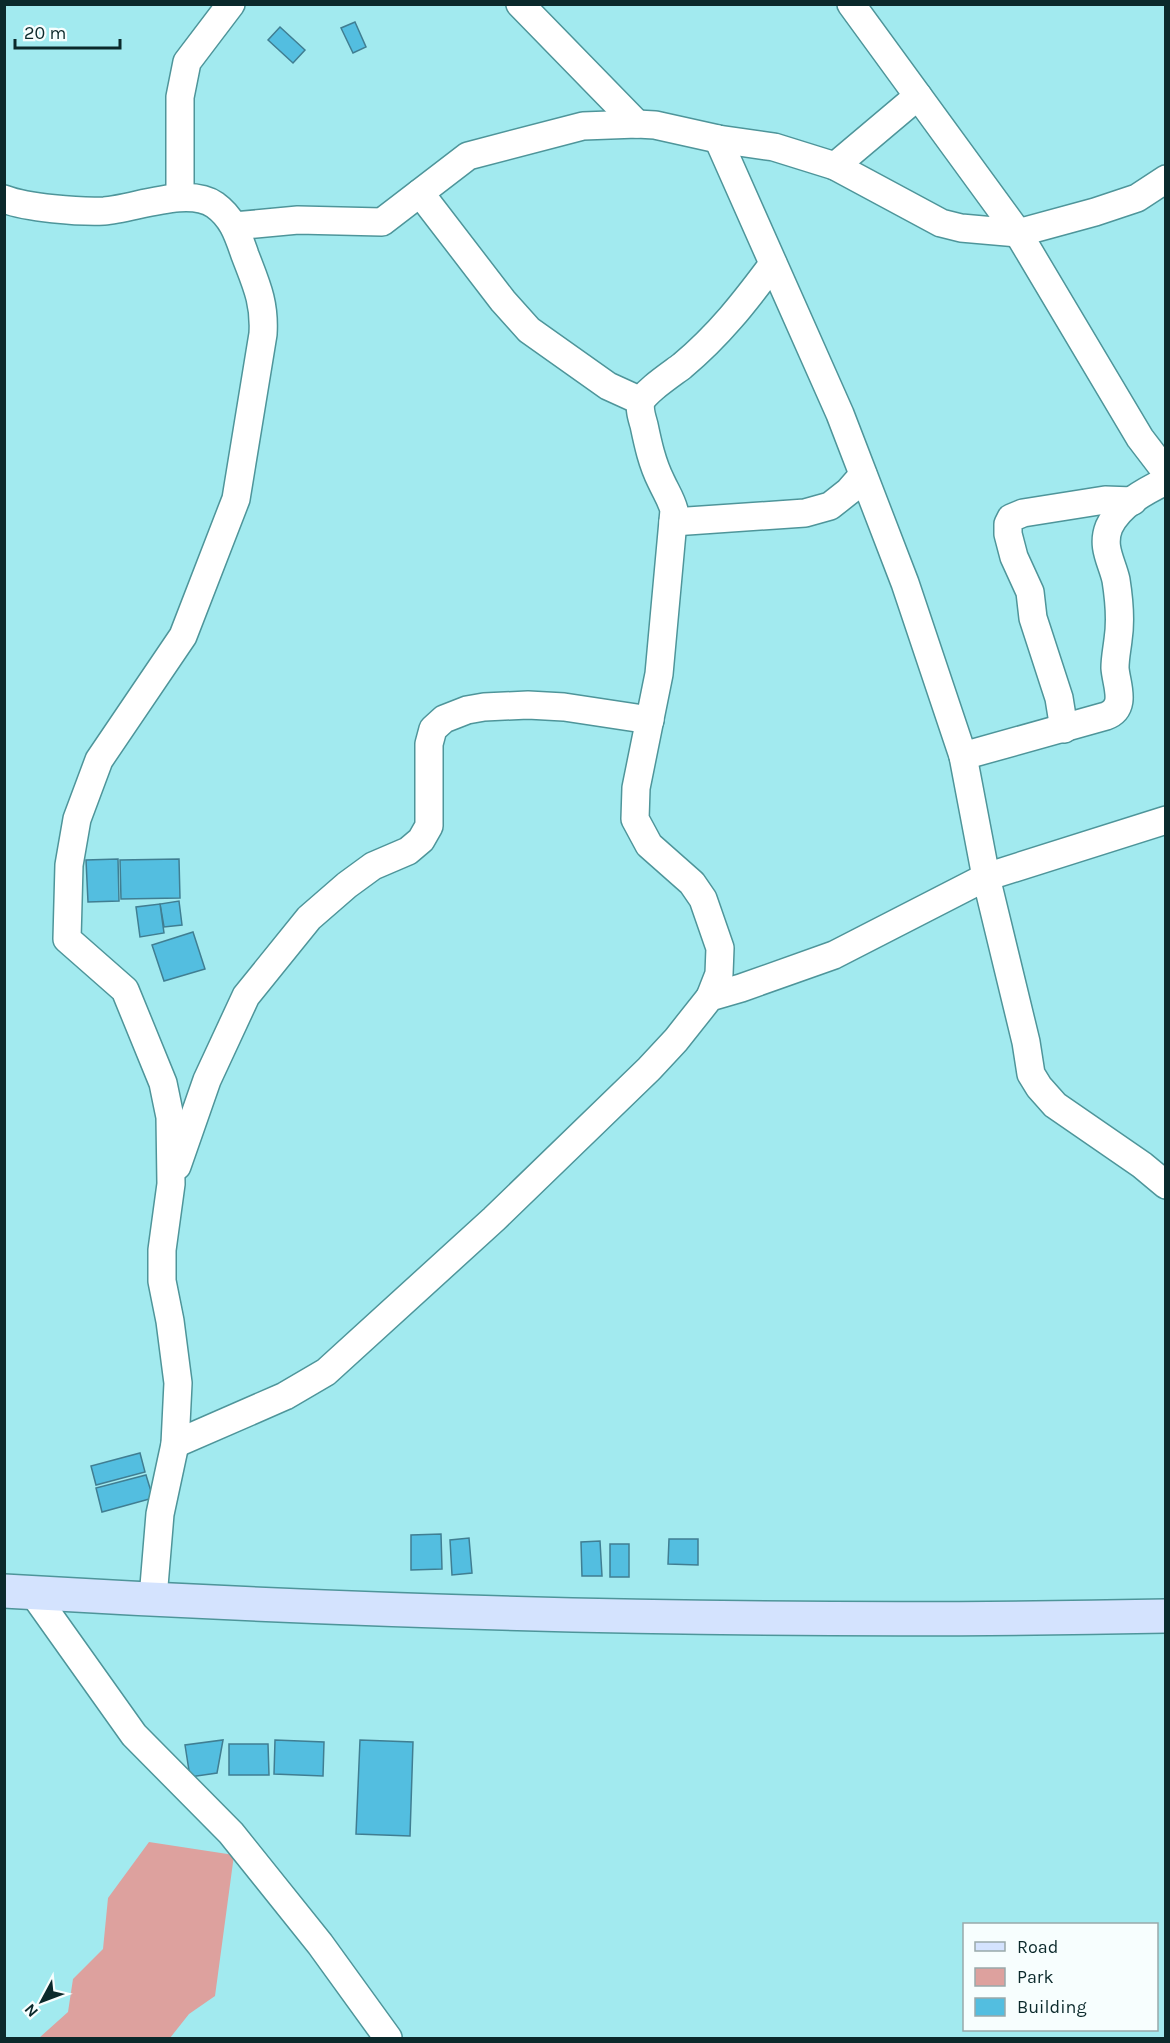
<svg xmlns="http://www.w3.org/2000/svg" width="1170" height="2043" viewBox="0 0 1170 2043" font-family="Karla,sans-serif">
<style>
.green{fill:#dda19e}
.building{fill:#53bee0;stroke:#407e92;stroke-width:1.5}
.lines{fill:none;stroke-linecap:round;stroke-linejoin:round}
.street-casing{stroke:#4e959a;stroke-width:30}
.secondary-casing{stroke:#4e959a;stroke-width:36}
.street{stroke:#fff;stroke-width:27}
.secondary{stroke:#d4e3fe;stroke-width:33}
</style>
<rect width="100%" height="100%" fill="#a2eaef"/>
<path class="green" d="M 149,1842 L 234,1855 L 215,1996 L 189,2014 L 170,2038 L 39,2038 L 68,2012 L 73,1979 L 103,1949 L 108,1898 Z"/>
<g class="building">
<path d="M 355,22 L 366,47 L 353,53 L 341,28 Z"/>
<path d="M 280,27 L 305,50 L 293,63 L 268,40 Z"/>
<path d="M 118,859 L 119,901 L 88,902 L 86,860 Z"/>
<path d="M 179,859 L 180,898 L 121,899 L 120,860 Z"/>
<path d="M 179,901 L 182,925 L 164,927 L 160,904 Z"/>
<path d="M 160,904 L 164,933 L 140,937 L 136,907 Z"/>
<path d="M 193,932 L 205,969 L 164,981 L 152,945 Z"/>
<path d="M 140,1453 L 145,1472 L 96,1485 L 91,1466 Z"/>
<path d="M 146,1475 L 153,1498 L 102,1512 L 96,1488 Z"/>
<path d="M 441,1534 L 442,1569 L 411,1570 L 411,1535 Z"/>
<path d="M 469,1538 L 472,1573 L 452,1575 L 450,1540 Z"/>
<path d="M 669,1539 L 698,1539 L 698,1565 L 668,1564 Z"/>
<path d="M 600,1541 L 602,1576 L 582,1576 L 581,1542 Z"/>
<rect x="610" y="1544" width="19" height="33"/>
<path d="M 223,1740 L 217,1773 L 190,1777 L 185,1745 Z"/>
<path d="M 275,1740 L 324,1742 L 323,1776 L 274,1774 Z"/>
<path d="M 360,1740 L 413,1742 L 410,1836 L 356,1834 Z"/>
<path d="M 229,1744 L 268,1744 L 269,1775 L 229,1775 Z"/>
</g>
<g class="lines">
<defs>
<g id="street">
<path d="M 520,4 L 637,124"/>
<path d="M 851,4 L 1018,233 L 1140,438 L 1166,472"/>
<path d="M 718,139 L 840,414 L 905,583 L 963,756 L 986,877 L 1026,1042 L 1031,1074 L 1039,1087 L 1055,1105 L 1142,1165 L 1166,1185"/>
<path d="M 835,166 L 918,96"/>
<path d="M 420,193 L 503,301 L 529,330 L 608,386 L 641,401"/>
<path d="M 180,197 L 180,97 L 187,62 L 231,4"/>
<path d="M 4,199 C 27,208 79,212 104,211 C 134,209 188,186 215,205 C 233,218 238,235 245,255 C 256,284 265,302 263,334 L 236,499 L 183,636 L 99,760 L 77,819 L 69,865 L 67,939 L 125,990 L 163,1083 L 170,1117 L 171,1184 L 162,1250 L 162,1281 L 170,1321 L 178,1383 L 175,1444 L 160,1514 L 153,1598"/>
<path d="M 234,226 L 298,220 L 382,222 L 468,156 L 583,126 L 637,124 L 655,125 L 718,139 L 774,147 L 835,166 L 941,223 L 961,228 L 1018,233 L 1095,212 L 1137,198 L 1166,179"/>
<path d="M 673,522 L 805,513 L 830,506 L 849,491 L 863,475"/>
<path d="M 1064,729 L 1059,698 L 1033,618 L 1030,592 L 1014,557 L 1008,534 L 1008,524 L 1011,518 L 1023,513 L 1105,500 L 1133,501"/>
<path d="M 963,756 L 1106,716 C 1128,708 1116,684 1115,668 C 1115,658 1117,649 1118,640 C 1121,621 1119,599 1116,580 C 1112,562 1101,547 1109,527 C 1119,505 1145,491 1166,481"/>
<path d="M 710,997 L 719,974 L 720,948 L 703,899 L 692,883 L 649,845 L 635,819 L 636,788 L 659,674 L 674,510 C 671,499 666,492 661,481 C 652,463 648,444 644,425 C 642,418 639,409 641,402 C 643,393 673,373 682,366 C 719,335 744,303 773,264"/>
<path d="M 177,1166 L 207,1080 L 246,996 L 309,918 L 347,885 L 373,866 L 408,851 L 421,840 L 429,826 L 429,744 L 433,729 L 444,719 L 467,710 L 484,707 L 528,705 L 564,707 L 650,720"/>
<path d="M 175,1444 L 285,1396 L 326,1372 L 494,1219 L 649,1069 L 676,1040 L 710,997 L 741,988 L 834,955 L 986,877 L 1166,820"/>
<path d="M 33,1593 L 134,1735 L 231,1833 L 320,1944 L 388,2038"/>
</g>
<path id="secondary" d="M 4,1591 C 391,1614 778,1624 1166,1616"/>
</defs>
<use href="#street" class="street-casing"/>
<use href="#secondary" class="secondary-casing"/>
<use href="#street" class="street"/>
<use href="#secondary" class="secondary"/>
</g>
<rect width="1170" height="2043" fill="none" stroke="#0b292b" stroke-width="12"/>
<rect x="963" y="1923" width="195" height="108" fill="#f7fefe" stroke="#99a9aa" stroke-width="1.5"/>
<rect x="975" y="1942" width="30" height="9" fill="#d4e3fe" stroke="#99a9aa" stroke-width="1.5"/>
<text x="1017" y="1953" font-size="18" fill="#0b292b">Road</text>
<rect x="975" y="1968" width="30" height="18" fill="#dda19e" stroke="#99a9aa" stroke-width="1.5"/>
<text x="1017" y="1983" font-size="18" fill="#0b292b">Park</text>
<rect x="975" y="1998" width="30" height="18" fill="#53bee0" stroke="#99a9aa" stroke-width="1.5"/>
<text x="1017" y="2013" font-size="18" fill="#0b292b">Building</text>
<g transform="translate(42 2001) rotate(229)" stroke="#f7fefe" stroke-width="4.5" paint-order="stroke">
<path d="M0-4.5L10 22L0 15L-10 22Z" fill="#0b292b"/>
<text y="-9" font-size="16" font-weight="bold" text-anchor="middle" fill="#0b292b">N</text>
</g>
<path d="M15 39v9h105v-9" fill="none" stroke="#0b292b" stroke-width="3"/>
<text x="24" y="39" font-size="18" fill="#0b292b" stroke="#f7fefe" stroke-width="4.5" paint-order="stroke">20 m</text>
</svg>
